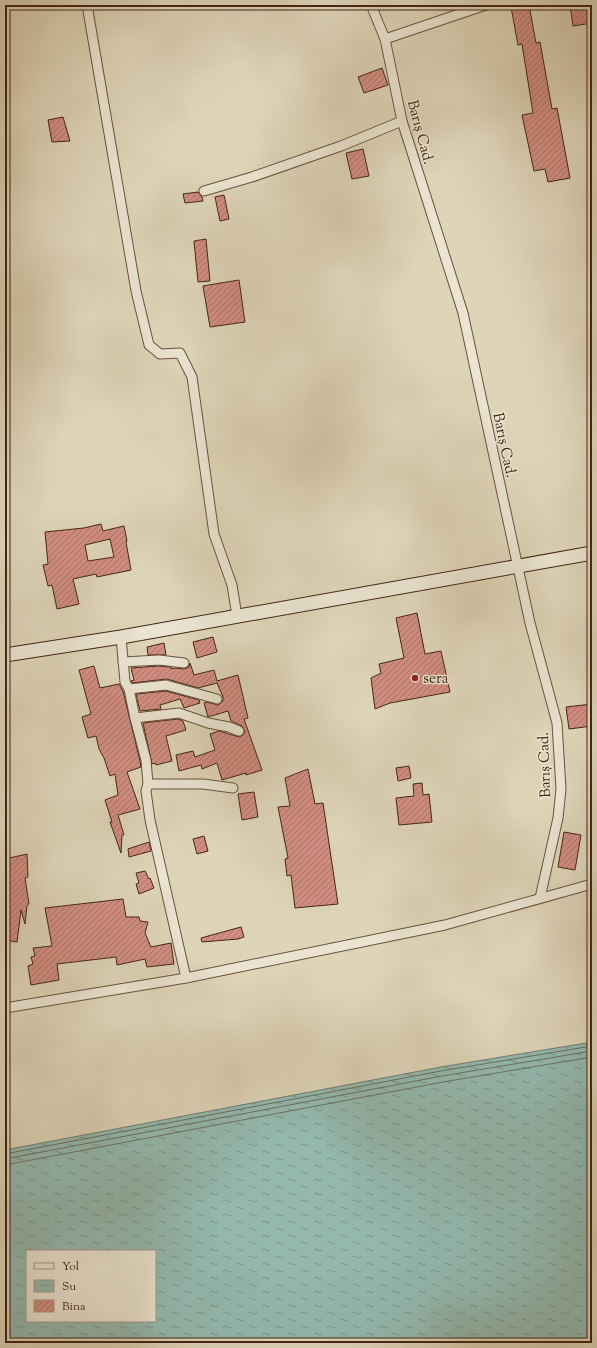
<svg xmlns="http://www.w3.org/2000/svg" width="597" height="1348" viewBox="0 0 597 1348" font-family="'Sorts Mill Goudy',serif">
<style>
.water{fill:url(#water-ripples);stroke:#737e72;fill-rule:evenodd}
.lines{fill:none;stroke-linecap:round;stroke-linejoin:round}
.shore{stroke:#6b6f62;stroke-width:1}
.building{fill:url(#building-hatch);stroke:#432516;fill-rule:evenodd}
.minor-casing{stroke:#6a513e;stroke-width:11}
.secondary-casing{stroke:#432516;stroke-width:15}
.minor{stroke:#eae4d1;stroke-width:9}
.secondary{stroke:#eae4d1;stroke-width:13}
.poi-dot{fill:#8f2418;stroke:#eae4d1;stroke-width:1.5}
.labels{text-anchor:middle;stroke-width:3;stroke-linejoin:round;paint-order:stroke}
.street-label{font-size:15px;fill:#432516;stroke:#eae4d1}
.poi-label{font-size:15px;fill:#432516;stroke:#eae4d1;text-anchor:start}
</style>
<defs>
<pattern id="water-ripples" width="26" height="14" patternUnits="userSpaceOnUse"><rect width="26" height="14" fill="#93b9af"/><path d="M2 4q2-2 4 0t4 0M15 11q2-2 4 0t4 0" fill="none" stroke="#7a968d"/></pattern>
<pattern id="building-hatch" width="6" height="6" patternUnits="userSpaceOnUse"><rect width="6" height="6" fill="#d28e81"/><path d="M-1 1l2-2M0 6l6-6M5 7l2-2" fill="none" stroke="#ac7469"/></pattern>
</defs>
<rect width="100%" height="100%" fill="#ded5b8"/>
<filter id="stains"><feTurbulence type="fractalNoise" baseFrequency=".005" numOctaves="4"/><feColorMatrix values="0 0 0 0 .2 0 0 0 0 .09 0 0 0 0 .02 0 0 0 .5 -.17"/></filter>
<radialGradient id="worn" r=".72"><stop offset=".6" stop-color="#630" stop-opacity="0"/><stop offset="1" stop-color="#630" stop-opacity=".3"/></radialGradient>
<path class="water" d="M 592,1042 L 592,1343 L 5,1343 L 5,1150 L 441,1067 ZM 27,1251 L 155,1251 L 155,1321 L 27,1321 Z"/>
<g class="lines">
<g class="shore">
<path d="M 5,1154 L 441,1071 L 592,1046"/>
<path d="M 5,1159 L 442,1076 L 592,1051"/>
<path d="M 5,1165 L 443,1082 L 592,1057"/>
</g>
</g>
<g class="building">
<path d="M 523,5 L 529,5 L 536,43 L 540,42 L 552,109 L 557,108 L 570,178 L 548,182 L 545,169 L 534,171 L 522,115 L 533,113 L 522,44 L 518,45 L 511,7 Z"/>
<path d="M 570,5 L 592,5 L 592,23 L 573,26 Z"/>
<path d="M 382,68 L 388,85 L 364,93 L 358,77 Z"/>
<path d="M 63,117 L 70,141 L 52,142 L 48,120 Z"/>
<path d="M 363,149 L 369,176 L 352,179 L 346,153 Z"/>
<path d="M 198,192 L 202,197 L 203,201 L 185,203 L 183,194 Z"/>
<path d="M 224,195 L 229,219 L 220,221 L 215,197 Z"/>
<path d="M 206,239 L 210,281 L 198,282 L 194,241 Z"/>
<path d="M 239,280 L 245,322 L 210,327 L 203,286 Z"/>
<path d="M 101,524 L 103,531 L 124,526 L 127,541 L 126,542 L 131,570 L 97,577 L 96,574 L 73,579 L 79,604 L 57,609 L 52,585 L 48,586 L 43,565 L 48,564 L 45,532 L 84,528 ZM 110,539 L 114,557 L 88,561 L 85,545 Z"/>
<path d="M 417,613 L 425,654 L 441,651 L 450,692 L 390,703 L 375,709 L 371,678 L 381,673 L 379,664 L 404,658 L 396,618 Z"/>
<path d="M 213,637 L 217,652 L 197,658 L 193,642 Z"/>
<path d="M 164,643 L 166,655 L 148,655 L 147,647 Z"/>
<path d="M 190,663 L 194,675 L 214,670 L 217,681 L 238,675 L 248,718 L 244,719 L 262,770 L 246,775 L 246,773 L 222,780 L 217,763 L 202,769 L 201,765 L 179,771 L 176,755 L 193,751 L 195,757 L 215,750 L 210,734 L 219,731 L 239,737 L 243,735 L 245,731 L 242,726 L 231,721 L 228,711 L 208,717 L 204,703 L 207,702 L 218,705 L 223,701 L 223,697 L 217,683 L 198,688 L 167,679 L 132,683 L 131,681 L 134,680 L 131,668 L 159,666 L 171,667 L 171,669 L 175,668 L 184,669 L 189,667 Z"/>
<path d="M 94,666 L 100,688 L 119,684 L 123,691 L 140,761 L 141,767 L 127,772 L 140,809 L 118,815 L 124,835 L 122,835 L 121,853 L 110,822 L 112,822 L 105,800 L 118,795 L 115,774 L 110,776 L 104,758 L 99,749 L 96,736 L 88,738 L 82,717 L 91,714 L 79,670 Z"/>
<path d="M 166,691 L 199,700 L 200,703 L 184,708 L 180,699 L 160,705 L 161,709 L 140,711 L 136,694 Z"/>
<path d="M 592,704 L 592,726 L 569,729 L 566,707 Z"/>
<path d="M 178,719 L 183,721 L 186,730 L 166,736 L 172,761 L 156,765 L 155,763 L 152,764 L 143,723 Z"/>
<path d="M 409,766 L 411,778 L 398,781 L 396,768 Z"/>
<path d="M 308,769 L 315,804 L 323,803 L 338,904 L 295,908 L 291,875 L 287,876 L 285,859 L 288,858 L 278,807 L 290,806 L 285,778 Z"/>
<path d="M 422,783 L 423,795 L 429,794 L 432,822 L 399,825 L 396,798 L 414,796 L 413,784 Z"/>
<path d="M 254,792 L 258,817 L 242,820 L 238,794 Z"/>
<path d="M 564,832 L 581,835 L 575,870 L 558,867 Z"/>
<path d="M 204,836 L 208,851 L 197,854 L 193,839 Z"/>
<path d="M 149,842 L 151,851 L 129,857 L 128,849 Z"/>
<path d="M 27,854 L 28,877 L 25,878 L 29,904 L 27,906 L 25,924 L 21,910 L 17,942 L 5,940 L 5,859 Z"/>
<path d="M 145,871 L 149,879 L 150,878 L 154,888 L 139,894 L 136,884 L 139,883 L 136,873 Z"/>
<path d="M 123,899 L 126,917 L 139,917 L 140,921 L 148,922 L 145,933 L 151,947 L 171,943 L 174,964 L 147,967 L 145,959 L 117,965 L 116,957 L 57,964 L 59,980 L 31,985 L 28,966 L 33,964 L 31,957 L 35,956 L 33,948 L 52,946 L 45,908 Z"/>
<path d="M 241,927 L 244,937 L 238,939 L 202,942 L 201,938 Z"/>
</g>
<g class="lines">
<defs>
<g id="minor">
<path d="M 87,5 L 136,291 L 149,345 L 160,354 L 180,353 L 192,377 L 214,534 L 232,585 L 237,616"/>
<path d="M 371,5 L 385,39 L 402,121 L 463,313 L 530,623 L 557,723 L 561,789 L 558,818 L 540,898"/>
<path d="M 385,39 L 486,5"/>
<path d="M 204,191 L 252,177 L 341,146 L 402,121"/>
<path d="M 121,637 L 125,682 L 129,689 L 135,718 L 146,760 L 148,784 L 146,791 L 150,820 L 186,978"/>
<path d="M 123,662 L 159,660 L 184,663"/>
<path d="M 129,689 L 166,685 L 217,699"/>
<path d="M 135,718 L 179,713 L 208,723 L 229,727 L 239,731"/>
<path d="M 148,784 L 203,784 L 233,788"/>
<path d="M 5,1008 L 186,978 L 445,925 L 592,884"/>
</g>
<path id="secondary" d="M 5,655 L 121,637 L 592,553"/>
</defs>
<use href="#minor" class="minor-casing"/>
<use href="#secondary" class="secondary-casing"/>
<use href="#minor" class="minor"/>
<use href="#secondary" class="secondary"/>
</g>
<circle class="poi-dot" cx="415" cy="678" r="4"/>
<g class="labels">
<g class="street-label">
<text transform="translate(421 132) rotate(75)" y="5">Barış Cad.</text>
<text transform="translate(505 445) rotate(78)" y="5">Barış Cad.</text>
<text transform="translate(544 765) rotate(-92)" y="5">Barış Cad.</text>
</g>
<g class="poi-label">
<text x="423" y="683">sera</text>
</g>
</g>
<rect width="597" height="1348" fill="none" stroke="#ded5b8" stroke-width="20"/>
<rect x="6" y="6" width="585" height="1336" fill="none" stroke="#432516" stroke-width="2"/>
<rect x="10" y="10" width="577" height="1328" fill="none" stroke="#432516"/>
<rect x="26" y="1250" width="130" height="72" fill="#eae4d1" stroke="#a79886"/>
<rect x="34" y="1263" width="20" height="6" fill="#eae4d1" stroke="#a79886"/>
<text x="62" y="1270" font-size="12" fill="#432516">Yol</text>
<rect x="34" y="1280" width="20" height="12" fill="url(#water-ripples)" stroke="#a79886"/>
<text x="62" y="1290" font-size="12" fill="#432516">Su</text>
<rect x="34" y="1300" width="20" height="12" fill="url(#building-hatch)" stroke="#a79886"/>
<text x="62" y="1310" font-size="12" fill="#432516">Bina</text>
<rect width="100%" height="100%" filter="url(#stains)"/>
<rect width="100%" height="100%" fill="url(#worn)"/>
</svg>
